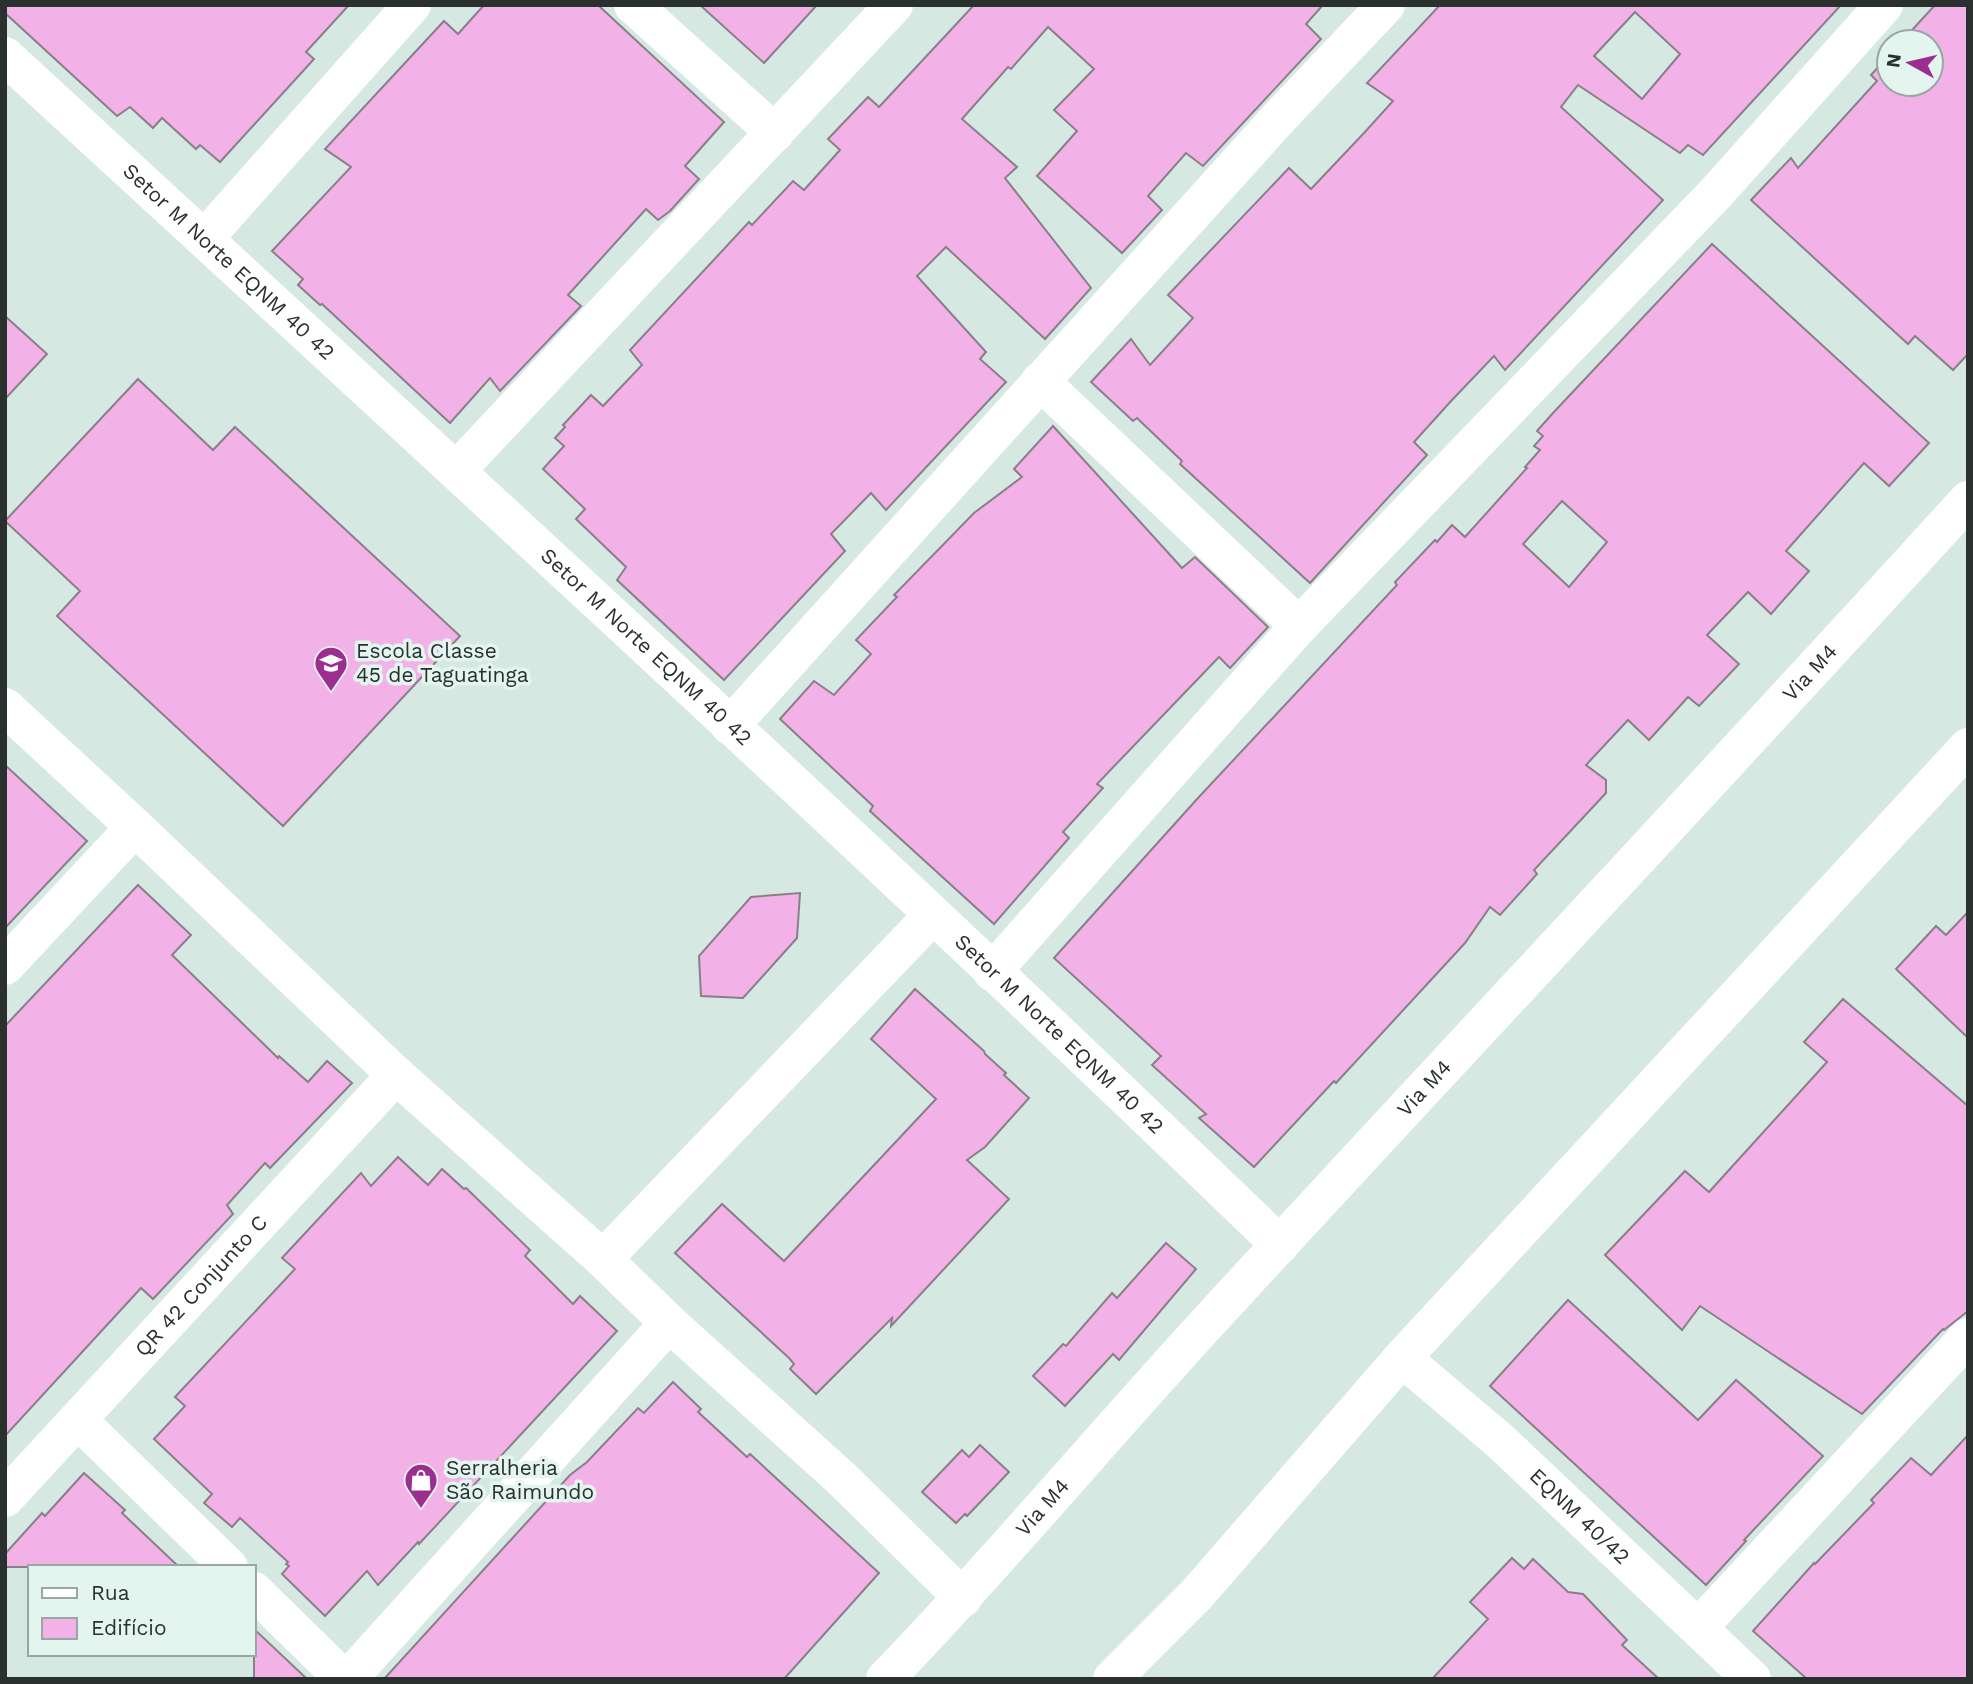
<svg xmlns="http://www.w3.org/2000/svg" width="1973" height="1684" viewBox="0 0 1973 1684" font-family="'Work Sans',sans-serif">
<style>
.building{fill:#f2b2e7;stroke:#8a7e88;stroke-width:2;fill-rule:evenodd}
.lines{fill:none;stroke-linecap:round;stroke-linejoin:round}
.minor{stroke:#fff;stroke-width:38}
.major{stroke:#fff;stroke-width:38}
.labels{text-anchor:middle;stroke-width:7;stroke-linejoin:round;paint-order:stroke}
.street-label{font-size:21px;fill:#29302d;stroke:#e4f5ef}
.poi-label{font-size:21px;fill:#29302d;stroke:#e4f5ef;text-anchor:start}
</style>
<rect width="100%" height="100%" fill="#d6e8e2"/>
<g class="building">
<path d="M 5,5 L 349,5 L 306,52 L 314,59 L 220,162 L 200,145 L 196,149 L 162,118 L 153,128 L 130,107 L 117,116 L 5,13 Z"/>
<path d="M 484,5 L 598,5 L 724,122 L 685,166 L 699,179 L 670,211 L 658,220 L 646,209 L 568,295 L 581,306 L 500,391 L 490,378 L 450,423 L 322,304 L 320,305 L 298,285 L 303,279 L 272,251 L 351,167 L 325,149 L 444,21 L 458,34 Z"/>
<path d="M 700,5 L 817,5 L 764,63 Z"/>
<path d="M 974,5 L 1323,5 L 1306,24 L 1321,39 L 1203,166 L 1186,153 L 1148,196 L 1162,210 L 1122,253 L 1037,176 L 1077,131 L 1054,110 L 1094,69 L 1048,27 L 1011,69 L 1008,67 L 962,119 L 1017,167 L 1005,178 L 1091,288 L 1045,339 L 946,247 L 917,276 L 986,352 L 980,359 L 1006,382 L 886,510 L 871,493 L 831,534 L 845,551 L 724,680 L 617,580 L 626,567 L 576,519 L 585,509 L 543,469 L 564,446 L 555,438 L 565,427 L 563,425 L 591,395 L 603,406 L 642,365 L 630,350 L 749,222 L 752,225 L 793,181 L 804,190 L 840,150 L 828,139 L 868,97 L 879,107 Z"/>
<path d="M 1440,5 L 1841,5 L 1703,155 L 1688,145 L 1680,153 L 1578,85 L 1561,107 L 1663,200 L 1505,370 L 1494,356 L 1452,400 L 1414,442 L 1427,455 L 1310,583 L 1180,464 L 1182,461 L 1137,418 L 1133,421 L 1091,382 L 1131,339 L 1150,365 L 1193,318 L 1168,295 L 1289,168 L 1311,189 L 1364,133 L 1393,101 L 1367,83 ZM 1635,12 L 1680,54 L 1642,99 L 1594,56 Z"/>
<path d="M 1935,5 L 1968,5 L 1968,354 L 1953,370 L 1915,336 L 1908,344 L 1751,200 L 1791,158 L 1798,168 L 1877,81 L 1871,75 L 1889,55 L 1889,84 L 1931,84 L 1931,42 L 1901,42 Z"/>
<path d="M 1712,244 L 1929,443 L 1889,486 L 1864,463 L 1786,551 L 1809,571 L 1771,614 L 1748,592 L 1707,635 L 1739,664 L 1699,706 L 1688,697 L 1649,740 L 1628,720 L 1586,765 L 1606,780 L 1606,793 L 1534,870 L 1537,874 L 1500,915 L 1490,907 L 1465,943 L 1336,1083 L 1334,1081 L 1254,1167 L 1199,1118 L 1206,1114 L 1152,1065 L 1161,1056 L 1054,958 L 1198,798 L 1397,585 L 1395,582 L 1435,540 L 1437,542 L 1452,525 L 1465,537 L 1527,468 L 1525,467 L 1540,450 L 1534,446 L 1543,436 L 1537,431 L 1553,413 ZM 1562,501 L 1607,542 L 1569,587 L 1523,544 Z"/>
<path d="M 5,316 L 47,354 L 5,399 Z"/>
<path d="M 138,379 L 213,450 L 235,427 L 460,636 L 283,826 L 57,616 L 80,591 L 5,521 Z"/>
<path d="M 1053,426 L 1182,568 L 1195,557 L 1268,627 L 1230,668 L 1219,657 L 1097,784 L 1103,788 L 1063,832 L 1069,838 L 994,924 L 870,811 L 873,806 L 780,719 L 814,681 L 834,695 L 871,654 L 856,640 L 897,597 L 894,595 L 974,513 L 1022,477 L 1014,469 Z"/>
<path d="M 5,765 L 87,841 L 5,928 Z"/>
<path d="M 138,885 L 191,935 L 172,955 L 278,1058 L 279,1056 L 308,1082 L 327,1061 L 352,1083 L 270,1168 L 265,1163 L 227,1205 L 233,1214 L 153,1299 L 141,1288 L 5,1436 L 5,1026 Z"/>
<path d="M 800,893 L 797,938 L 743,998 L 701,996 L 699,956 L 751,897 Z"/>
<path d="M 1968,912 L 1968,1038 L 1896,969 L 1936,926 L 1946,935 Z"/>
<path d="M 915,989 L 984,1051 L 985,1054 L 1006,1073 L 1004,1075 L 1029,1098 L 985,1147 L 967,1160 L 1009,1199 L 891,1326 L 892,1318 L 816,1394 L 790,1369 L 794,1364 L 789,1358 L 675,1253 L 722,1204 L 784,1261 L 936,1099 L 871,1039 Z"/>
<path d="M 1843,999 L 1968,1106 L 1968,1311 L 1944,1330 L 1943,1329 L 1862,1414 L 1700,1306 L 1682,1330 L 1605,1255 L 1685,1171 L 1709,1192 L 1827,1062 L 1804,1042 Z"/>
<path d="M 398,1157 L 428,1185 L 442,1169 L 464,1189 L 466,1188 L 530,1250 L 525,1256 L 573,1304 L 580,1296 L 617,1331 L 419,1544 L 418,1542 L 378,1585 L 367,1571 L 325,1616 L 282,1574 L 289,1566 L 286,1564 L 288,1562 L 240,1518 L 232,1527 L 204,1503 L 212,1494 L 154,1439 L 185,1406 L 175,1397 L 295,1269 L 282,1258 L 361,1173 L 371,1186 Z"/>
<path d="M 1166,1243 L 1196,1269 L 1119,1360 L 1113,1354 L 1065,1406 L 1033,1376 L 1063,1344 L 1066,1346 L 1112,1293 L 1117,1298 Z"/>
<path d="M 1568,1300 L 1698,1420 L 1736,1380 L 1823,1456 L 1744,1540 L 1746,1541 L 1706,1585 L 1490,1386 Z"/>
<path d="M 673,1382 L 701,1409 L 698,1412 L 747,1457 L 750,1454 L 879,1573 L 784,1679 L 384,1679 L 570,1475 L 587,1462 L 638,1408 L 644,1413 Z"/>
<path d="M 1968,1435 L 1968,1679 L 1807,1679 L 1753,1631 L 1814,1563 L 1815,1564 L 1874,1503 L 1871,1500 L 1911,1458 L 1931,1475 Z"/>
<path d="M 980,1445 L 1009,1472 L 967,1516 L 965,1514 L 956,1523 L 922,1492 L 962,1450 L 969,1457 Z"/>
<path d="M 84,1473 L 125,1510 L 122,1513 L 179,1567 L 5,1567 L 5,1554 L 42,1513 L 45,1516 Z"/>
<path d="M 1512,1558 L 1524,1569 L 1533,1559 L 1568,1592 L 1583,1594 L 1627,1640 L 1622,1645 L 1659,1679 L 1432,1679 L 1488,1619 L 1470,1602 Z"/>
<path d="M 254,1629 L 307,1679 L 254,1679 Z"/>
</g>
<g class="lines">
<g class="minor">
<path d="M 633,5 L 775,133"/>
<path id="s1" d="M 5,56 C 432,449 862,841 1280,1245"/>
<path d="M 204,239 L 412,5"/>
<path d="M 1040,381 L 1299,626"/>
<path d="M 457,470 L 894,5"/>
<path d="M 5,707 L 135,827 L 396,1075 L 603,1259 L 669,1323 L 841,1478 L 963,1598"/>
<path d="M 730,726 L 1277,120 L 1386,5"/>
<path d="M 5,966 L 135,827"/>
<path d="M 992,972 L 1299,626 L 1716,193 L 1884,5"/>
<path d="M 603,1259 L 933,915"/>
<path id="s2" d="M 1402,1358 L 1500,1441 L 1752,1679"/>
<path d="M 79,1421 L 229,1567"/>
<path id="s3" d="M 5,1498 L 396,1075"/>
<path d="M 254,1591 L 344,1679"/>
<path d="M 1699,1627 L 1968,1337"/>
<path d="M 348,1679 L 669,1323"/>
</g>
<g class="major">
<path id="s4" d="M 885,1679 C 997,1563 1100,1440 1209,1321 C 1461,1047 1717,776 1968,500"/>
<path d="M 1112,1679 L 1197,1594 L 1402,1358 L 1968,747"/>
</g>
</g>
<defs>
<symbol id="school-pin" viewBox="-11 -11 22 30"><path d="M0 17L-7.5 6A9.5 9.5 0 1 1 7.5 6Z" fill="#9b2e8f" stroke="#e4f5ef"/><path d="M0-5L7-2L0 1L-7-2ZM-4 1L0 2.5L4 1V4Q0 6-4 4Z" fill="#fff"/></symbol>
<symbol id="shop-pin" viewBox="-11 -11 22 30"><path d="M0 17L-7.5 6A9.5 9.5 0 1 1 7.5 6Z" fill="#9b2e8f" stroke="#e4f5ef"/><path d="M-5-2.5h2.3a2.7 3.5 0 0 1 5.4 0H5L5.5 6h-11ZM-1.5-2.5h3a1.5 2.3 0 0 0-3 0Z" fill="#fff"/></symbol>
</defs>
<g fill-rule="evenodd">
<use href="#school-pin" x="312" y="644" width="38" height="52"/>
<use href="#shop-pin" x="402" y="1461" width="38" height="52"/>
</g>
<g class="labels">
<g class="street-label">
<text dy="7" stroke="none"><textPath href="#s1" startOffset="304">Setor M Norte EQNM 40 42</textPath></text>
<text dy="7" stroke="none"><textPath href="#s1" startOffset="872">Setor M Norte EQNM 40 42</textPath></text>
<text dy="7" stroke="none"><textPath href="#s4" startOffset="1367">Via M4</textPath></text>
<text dy="7" stroke="none"><textPath href="#s1" startOffset="1438">Setor M Norte EQNM 40 42</textPath></text>
<text dy="7" stroke="none"><textPath href="#s4" startOffset="800">Via M4</textPath></text>
<text dy="7" stroke="none"><textPath href="#s3" startOffset="289">QR 42 Conjunto C</textPath></text>
<text dy="7" stroke="none"><textPath href="#s4" startOffset="233">Via M4</textPath></text>
<text dy="7" stroke="none"><textPath href="#s2" startOffset="238">EQNM 40/42</textPath></text>
</g>
<g class="poi-label">
<text x="356" y="658">Escola Classe<tspan x="356" dy="24">45 de Taguatinga</tspan></text>
<text x="446" y="1475">Serralheria<tspan x="446" dy="24">São Raimundo</tspan></text>
</g>
</g>
<rect width="1973" height="1684" fill="none" stroke="#29302d" stroke-width="14"/>
<rect x="28" y="1565" width="228" height="91" fill="#e4f5ef" stroke="#99a6a1" stroke-width="2"/>
<rect x="42" y="1588" width="35" height="10" fill="#ffffff" stroke="#99a6a1" stroke-width="2"/>
<text x="91" y="1600" font-size="21" fill="#29302d">Rua</text>
<rect x="42" y="1618" width="35" height="21" fill="#f2b2e7" stroke="#99a6a1" stroke-width="2"/>
<text x="91" y="1635" font-size="21" fill="#29302d">Edifício</text>
<g transform="translate(1910 63) rotate(278)"><circle r="33" fill="#e4f5ef" stroke="#99a6a1" stroke-width="2"/>
<path d="M0-5L12 26L0 18L-12 26Z" fill="#9b2e8f"/>
<text y="-10" font-size="19" font-weight="bold" text-anchor="middle" fill="#29302d">N</text>
</g>
</svg>
